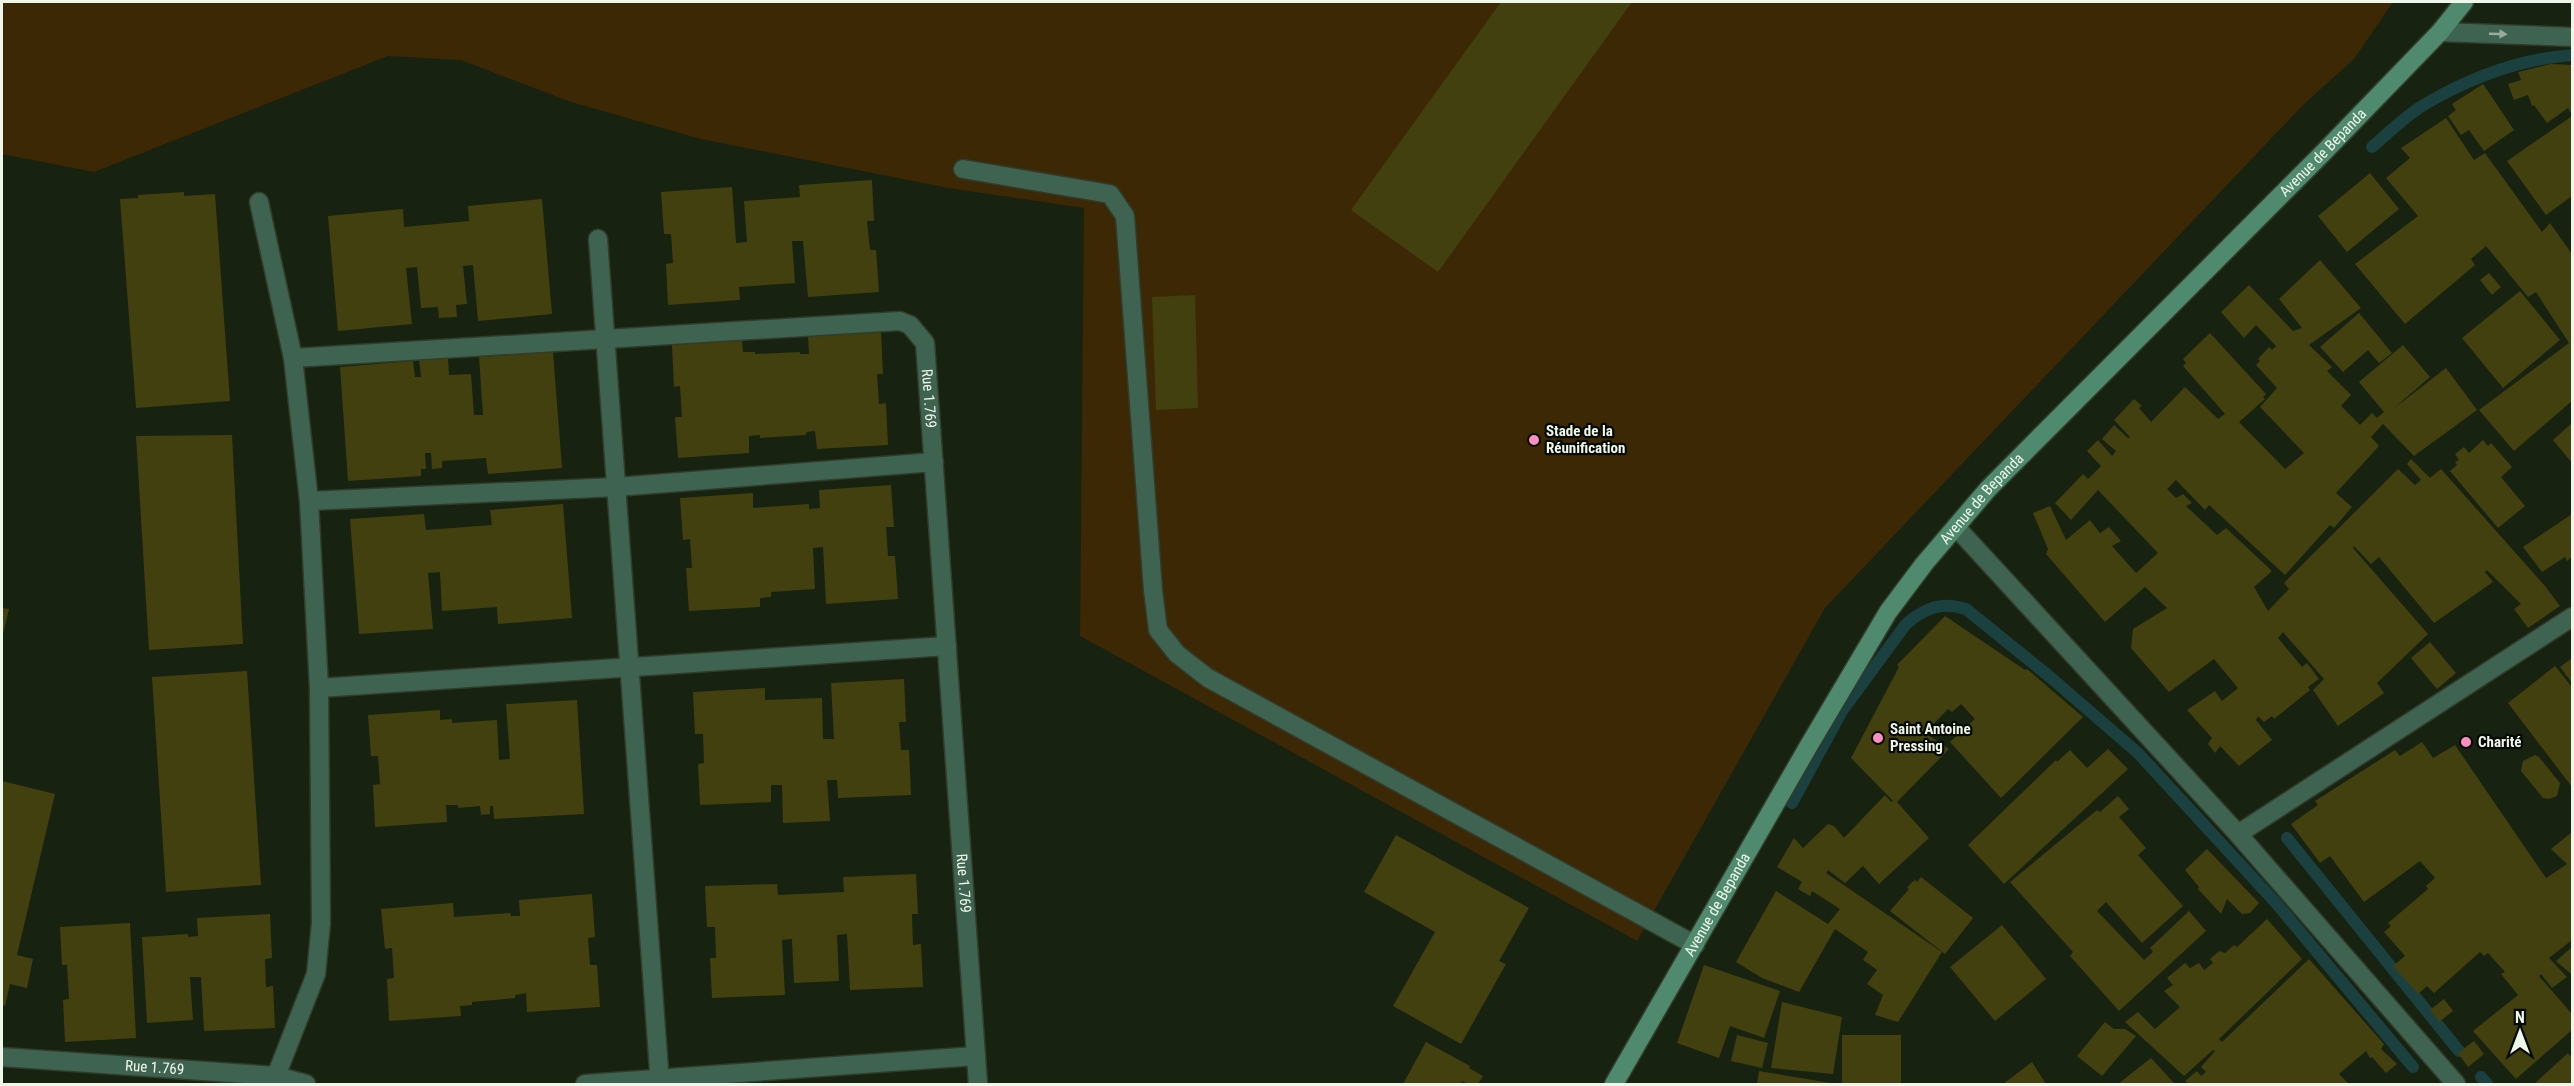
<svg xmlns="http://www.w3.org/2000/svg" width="2574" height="1086" viewBox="0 0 2574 1086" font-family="'Roboto Condensed',sans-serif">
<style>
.green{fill:#3c2804}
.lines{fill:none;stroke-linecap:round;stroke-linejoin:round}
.stream{stroke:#1a413f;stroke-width:12}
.building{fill:#43400f}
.lane-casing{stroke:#313c2a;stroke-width:21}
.street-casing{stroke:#313c2a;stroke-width:21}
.secondary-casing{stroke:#313c2a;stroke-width:21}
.lane{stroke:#3f6351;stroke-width:18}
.street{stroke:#3f6351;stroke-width:18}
.secondary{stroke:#4f8a6e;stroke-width:18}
.oneway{fill:#97ad9e}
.poi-dot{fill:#fc8fc2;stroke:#060a04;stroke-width:2}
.labels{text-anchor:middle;stroke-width:4.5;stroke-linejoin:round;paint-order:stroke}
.street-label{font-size:15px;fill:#eff7ea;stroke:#060a04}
.poi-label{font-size:15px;font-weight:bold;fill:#eff7ea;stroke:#060a04;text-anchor:start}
</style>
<rect width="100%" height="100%" fill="#172210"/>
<path class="green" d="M 2,2 L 2393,2 L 2354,59 L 2303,105 L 1825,608 L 1637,941 L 1080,636 L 1084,208 L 948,188 L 701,139 L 568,101 L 461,60 L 388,56 L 94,172 L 2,154 Z"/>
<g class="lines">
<g class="stream">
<path d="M 2372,147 C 2390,132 2407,114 2427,103 C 2472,77 2521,59 2572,55"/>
<path d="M 1792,803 L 1842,711 L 1906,624 C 1925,608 1941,601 1966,609 L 2050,677 L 2138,753 L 2276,903 L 2413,1067"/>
<path d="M 2287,838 L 2459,1051"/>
<path d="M 2481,1077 L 2487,1084"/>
</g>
</g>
<g class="building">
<path d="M 1501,2 L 1632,2 L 1438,272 L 1351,210 Z"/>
<path d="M 2551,64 L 2572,65 L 2572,115 L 2568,108 L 2547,123 L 2534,105 L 2532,106 L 2528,95 L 2514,100 L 2508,84 L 2521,80 L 2518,72 Z"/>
<path d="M 2483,84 L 2514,130 L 2484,151 L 2469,130 L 2461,135 L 2448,116 L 2456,110 L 2452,104 Z"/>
<path d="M 2572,116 L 2572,196 L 2546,215 L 2507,161 Z"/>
<path d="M 2446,118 L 2474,160 L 2485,153 L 2542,232 L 2550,223 L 2572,254 L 2572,401 L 2514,451 L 2479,410 L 2569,343 L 2536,292 L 2528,297 L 2486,246 L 2471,259 L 2475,265 L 2405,324 L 2355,264 L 2418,216 L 2386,178 L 2410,158 L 2401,148 Z"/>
<path d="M 2370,173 L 2399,209 L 2347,252 L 2318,216 Z"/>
<path d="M 872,180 L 874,221 L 867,221 L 870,250 L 876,250 L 879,292 L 808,297 L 803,241 L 792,241 L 795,283 L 739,287 L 740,300 L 668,305 L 666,264 L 673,263 L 671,234 L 664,234 L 661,192 L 732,187 L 736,243 L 747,242 L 744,201 L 800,197 L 799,185 Z"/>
<path d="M 184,192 L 184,196 L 215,194 L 230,401 L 136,408 L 120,199 L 138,198 L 138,195 Z"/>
<path d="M 542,199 L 552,314 L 478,321 L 473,265 L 463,266 L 467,304 L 456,305 L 457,317 L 439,318 L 438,307 L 421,308 L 417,267 L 406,268 L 412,324 L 338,331 L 328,216 L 403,209 L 404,227 L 469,221 L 468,206 Z"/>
<path d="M 2320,260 L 2361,308 L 2309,345 L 2332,367 L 2327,371 L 2351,395 L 2341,406 L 2360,425 L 2372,413 L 2377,418 L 2384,412 L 2359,382 L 2403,345 L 2430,377 L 2393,409 L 2446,368 L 2477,410 L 2414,456 L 2383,424 L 2371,437 L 2379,446 L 2336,493 L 2352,507 L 2334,528 L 2330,525 L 2285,575 L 2209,505 L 2205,510 L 2176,480 L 2167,489 L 2176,498 L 2183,494 L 2192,503 L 2186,506 L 2217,535 L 2226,528 L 2272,571 L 2254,587 L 2268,611 L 2289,589 L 2284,583 L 2398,469 L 2415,485 L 2421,480 L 2407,464 L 2411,459 L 2430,478 L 2441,469 L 2545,586 L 2560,606 L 2528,628 L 2514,609 L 2521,604 L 2487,570 L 2485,572 L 2493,582 L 2434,623 L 2379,557 L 2371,564 L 2354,546 L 2353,548 L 2428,634 L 2377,683 L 2384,693 L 2338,726 L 2313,690 L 2324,679 L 2283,632 L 2278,638 L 2302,667 L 2307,663 L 2319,679 L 2308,687 L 2310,690 L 2274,719 L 2272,716 L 2264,722 L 2258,716 L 2256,720 L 2272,740 L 2239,766 L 2220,746 L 2215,753 L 2208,744 L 2212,738 L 2187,710 L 2215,691 L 2222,701 L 2238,688 L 2214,659 L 2169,692 L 2131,648 L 2133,629 L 2167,608 L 2145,587 L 2105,622 L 2046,554 L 2048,549 L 2033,513 L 2050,506 L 2066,540 L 2090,520 L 2100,533 L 2109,527 L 2121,541 L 2112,546 L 2136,573 L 2158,553 L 2098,490 L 2071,520 L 2055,503 L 2083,474 L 2088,479 L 2101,466 L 2087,451 L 2098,440 L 2112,456 L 2116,451 L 2102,439 L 2114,425 L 2128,438 L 2130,437 L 2114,420 L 2134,399 L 2142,406 L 2139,408 L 2151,422 L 2185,387 L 2218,419 L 2225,414 L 2183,366 L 2186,363 L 2183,359 L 2210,333 L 2266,394 L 2263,397 L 2265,399 L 2239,422 L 2285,469 L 2304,453 L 2260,407 L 2277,388 L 2256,365 L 2260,361 L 2258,359 L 2269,347 L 2272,350 L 2276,346 L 2256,325 L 2244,338 L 2221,312 L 2249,285 L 2293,331 L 2302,328 L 2279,299 Z"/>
<path d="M 2489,273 L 2501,287 L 2492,295 L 2480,280 Z"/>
<path d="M 2520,291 L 2560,340 L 2503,388 L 2462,338 Z"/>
<path d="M 1195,295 L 1198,408 L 1156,410 L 1152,297 Z"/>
<path d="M 2359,313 L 2392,353 L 2379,363 L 2368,350 L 2343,372 L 2320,347 Z"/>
<path d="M 881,331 L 883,374 L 877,374 L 879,404 L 886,403 L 888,445 L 817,449 L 815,431 L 806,432 L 806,435 L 760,438 L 760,435 L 749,436 L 749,453 L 678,458 L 675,417 L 682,417 L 680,386 L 674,387 L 672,345 L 742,340 L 743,352 L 755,352 L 755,354 L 800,352 L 800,354 L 809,354 L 808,336 Z"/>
<path d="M 553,352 L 562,468 L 488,474 L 486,458 L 442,461 L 442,468 L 432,469 L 431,453 L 425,453 L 426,469 L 421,469 L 421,476 L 348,481 L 340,367 L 413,361 L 415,377 L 421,377 L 419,359 L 448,357 L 449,375 L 471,374 L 474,415 L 483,415 L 479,357 Z"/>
<path d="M 2572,423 L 2572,463 L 2553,440 Z"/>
<path d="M 232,435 L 243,644 L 149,650 L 136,436 Z"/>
<path d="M 2483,440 L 2488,446 L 2491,443 L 2512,467 L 2501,477 L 2525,506 L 2498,528 L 2450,471 L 2457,465 L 2455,462 L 2459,460 L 2455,454 L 2464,447 L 2469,453 Z"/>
<path d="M 891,485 L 894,527 L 886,527 L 888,556 L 895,556 L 898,599 L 826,604 L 823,547 L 813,548 L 815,589 L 771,592 L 771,597 L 760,598 L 760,607 L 689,611 L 686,568 L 692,568 L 690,539 L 683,540 L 680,498 L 753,493 L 753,508 L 809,504 L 809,509 L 820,508 L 819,490 Z"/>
<path d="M 563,504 L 572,618 L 498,624 L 497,607 L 442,611 L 440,572 L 428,573 L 433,629 L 359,634 L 350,519 L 424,514 L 426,530 L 492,525 L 490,510 Z"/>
<path d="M 2572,514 L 2572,557 L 2567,561 L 2565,557 L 2542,572 L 2523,547 Z"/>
<path d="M 2,608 L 9,609 L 2,638 Z"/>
<path d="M 1945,616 L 2025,670 L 2027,669 L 2083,717 L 2001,798 L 1950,742 L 1975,719 L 1961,704 L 1952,712 L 1948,709 L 1925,733 L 1949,749 L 1897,802 L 1929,838 L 1879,884 L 1863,866 L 1845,883 L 1828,870 L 1826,873 L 1942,952 L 1898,1022 L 1875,1015 L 1883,995 L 1867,984 L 1877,970 L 1863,960 L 1868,952 L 1835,929 L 1799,992 L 1762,978 L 1736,962 L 1776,891 L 1828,924 L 1840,909 L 1812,891 L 1810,896 L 1798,889 L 1802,882 L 1777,867 L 1794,838 L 1803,848 L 1828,824 L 1834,826 L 1844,838 L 1885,795 L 1891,802 L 1893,801 L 1851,758 L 1899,667 L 1897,665 Z"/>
<path d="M 2430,642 L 2456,673 L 2437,689 L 2411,658 Z"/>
<path d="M 2572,658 L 2572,683 L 2560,667 Z"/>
<path d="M 2555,666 L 2572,687 L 2572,787 L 2508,703 Z"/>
<path d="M 247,671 L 261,885 L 166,892 L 152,677 Z"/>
<path d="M 904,679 L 906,722 L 899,722 L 901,750 L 909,750 L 911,795 L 838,798 L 837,780 L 827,780 L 830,821 L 783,823 L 782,785 L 771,785 L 771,802 L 700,805 L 698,764 L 704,763 L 703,734 L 695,734 L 693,692 L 765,688 L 765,700 L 822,698 L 823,739 L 834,739 L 831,683 Z"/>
<path d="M 577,700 L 584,814 L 494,819 L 493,806 L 490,806 L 490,814 L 481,815 L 480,806 L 458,808 L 458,805 L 446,805 L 447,822 L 375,827 L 373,785 L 380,784 L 378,756 L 371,756 L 368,715 L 440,710 L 440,720 L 452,719 L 452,723 L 497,720 L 499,760 L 510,759 L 506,704 Z"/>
<path d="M 2422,742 L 2433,758 L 2455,745 L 2546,878 L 2567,864 L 2551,849 L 2572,832 L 2572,940 L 2549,958 L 2567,977 L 2552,988 L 2541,974 L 2539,976 L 2572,1014 L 2572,1030 L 2516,1079 L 2473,1031 L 2518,995 L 2501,974 L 2505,972 L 2488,953 L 2484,956 L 2480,952 L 2434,993 L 2427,986 L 2418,994 L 2393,966 L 2405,956 L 2384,932 L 2391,926 L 2388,923 L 2428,889 L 2426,886 L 2435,878 L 2420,861 L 2364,902 L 2330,856 L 2320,863 L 2291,824 L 2318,805 L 2315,801 L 2395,750 L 2400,756 Z"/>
<path d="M 2108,749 L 2128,769 L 2004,884 L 1968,845 L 2056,760 L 2057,762 L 2070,750 L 2087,768 Z"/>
<path d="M 2535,755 L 2539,757 L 2560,783 L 2557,796 L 2549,799 L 2543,798 L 2521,771 L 2523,761 Z"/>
<path d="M 2,781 L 55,794 L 17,955 L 33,959 L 27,988 L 10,984 L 5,1006 L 2,1005 Z"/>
<path d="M 2118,796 L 2129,809 L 2119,817 L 2146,848 L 2138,855 L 2183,906 L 2142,943 L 2106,902 L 2097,911 L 2144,960 L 2153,952 L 2150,948 L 2189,911 L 2206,931 L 2119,1011 L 2070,956 L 2073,952 L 2010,882 L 2097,810 L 2100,812 Z"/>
<path d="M 1396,835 L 1529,908 L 1499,961 L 1506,964 L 1461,1044 L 1393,1006 L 1435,932 L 1364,892 Z"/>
<path d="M 2207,849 L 2259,903 L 2250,913 L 2242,914 L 2227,899 L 2221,914 L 2198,889 L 2199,887 L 2185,870 Z"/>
<path d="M 916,874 L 918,914 L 912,914 L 913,945 L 921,944 L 923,987 L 850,990 L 847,934 L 837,935 L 839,981 L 794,983 L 792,939 L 782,940 L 785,995 L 712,998 L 710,958 L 716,958 L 715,927 L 707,927 L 705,886 L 777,884 L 778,895 L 844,892 L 843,877 Z"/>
<path d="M 1921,877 L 1973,918 L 1945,954 L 1890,911 L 1909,889 L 1907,888 L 1910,884 L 1915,880 L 1917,882 Z"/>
<path d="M 592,894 L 595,937 L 588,938 L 590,965 L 597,965 L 600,1007 L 527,1012 L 526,993 L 515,995 L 515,998 L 472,1002 L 472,1005 L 460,1006 L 461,1016 L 389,1021 L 387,979 L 394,978 L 392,948 L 385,949 L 381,909 L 453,903 L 454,917 L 510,913 L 511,916 L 520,916 L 519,900 Z"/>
<path d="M 270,914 L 272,958 L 265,959 L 266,987 L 273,986 L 275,1028 L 204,1031 L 201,977 L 190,977 L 193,1020 L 147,1023 L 142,937 L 188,934 L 188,937 L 198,936 L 197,918 Z"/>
<path d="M 2267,919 L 2302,959 L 2219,1039 L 2222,1042 L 2309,959 L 2384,1044 L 2381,1049 L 2397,1064 L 2386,1073 L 2372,1057 L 2370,1058 L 2366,1051 L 2339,1074 L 2349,1084 L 2189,1084 L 2185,1081 L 2197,1071 L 2201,1076 L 2206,1072 L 2201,1067 L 2215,1051 L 2213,1050 L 2184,1076 L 2125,1022 L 2138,1012 L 2155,1029 L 2180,1007 L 2164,991 L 2173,985 L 2167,978 L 2185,963 L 2190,968 L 2199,963 L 2204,970 L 2213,963 L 2210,959 L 2219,951 L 2225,953 L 2234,945 L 2237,947 Z"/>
<path d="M 130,923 L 136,1038 L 65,1042 L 63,1000 L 69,999 L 67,965 L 62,965 L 60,927 Z"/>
<path d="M 2002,925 L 2046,979 L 1995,1021 L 1950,967 Z"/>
<path d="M 2572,947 L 2572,975 L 2556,961 Z"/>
<path d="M 1704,965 L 1780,991 L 1764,1038 L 1730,1026 L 1719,1058 L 1677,1043 Z"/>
<path d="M 2444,999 L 2453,1011 L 2439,1022 L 2430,1010 Z"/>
<path d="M 1782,1002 L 1842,1017 L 1833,1074 L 1771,1068 Z"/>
<path d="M 2105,1022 L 2114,1029 L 2125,1029 L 2136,1036 L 2102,1076 L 2077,1056 Z"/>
<path d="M 1737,1035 L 1768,1043 L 1762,1068 L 1731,1061 Z"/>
<rect x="1842" y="1035" width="59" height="49"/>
<path d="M 2474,1041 L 2484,1054 L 2468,1067 L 2458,1053 Z"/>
<path d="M 1426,1042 L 1470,1066 L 1469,1068 L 1483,1076 L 1478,1084 L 1468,1084 L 1462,1081 L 1461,1084 L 1403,1084 Z"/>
<path d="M 2568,1053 L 2572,1058 L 2572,1084 L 2534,1084 Z"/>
<path d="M 2151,1058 L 2175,1084 L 2118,1084 Z"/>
<path d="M 2032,1062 L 2046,1084 L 2003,1084 Z"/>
<path d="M 1759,1071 L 1831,1083 L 1831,1084 L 1757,1084 Z"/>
</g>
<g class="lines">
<defs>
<path id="lane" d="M 963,169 L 1110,194 L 1125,216 L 1153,590 L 1158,630 L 1177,654 L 1208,678 L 1695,945"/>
<g id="street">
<path d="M 2440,32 L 2572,37"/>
<path d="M 259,202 L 293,358 L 309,501 L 319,688 L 321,923 L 316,974 L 276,1076"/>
<path d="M 598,239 L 660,1084"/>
<path id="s1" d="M 293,358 L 900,321 L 910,325 L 925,343 L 976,1056 L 585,1084"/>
<path d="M 309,501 L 616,487 L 934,462"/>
<path d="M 1956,527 L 2238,834 L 2456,1084"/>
<path d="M 319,688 L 947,646"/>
<path d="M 2238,834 L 2572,617"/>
<path d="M 976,1056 L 978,1084"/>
<path id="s2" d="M 2,1057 L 276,1076 L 306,1084"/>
</g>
<g id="secondary">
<path id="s3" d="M 1614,1084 L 1808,747 L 1888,612 L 1924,564 L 1988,489 L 2323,153 L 2440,32 L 2464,2"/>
</g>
</defs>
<use href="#lane" class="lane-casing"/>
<use href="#street" class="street-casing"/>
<use href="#secondary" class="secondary-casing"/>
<use href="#lane" class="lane"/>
<use href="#street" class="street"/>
<use href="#secondary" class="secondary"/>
</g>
<defs><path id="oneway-solid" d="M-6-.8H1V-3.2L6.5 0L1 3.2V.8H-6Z" transform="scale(1.5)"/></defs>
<use class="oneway" href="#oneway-solid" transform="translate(2498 34) rotate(2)"/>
<g class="poi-dot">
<circle cx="1534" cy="440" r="6"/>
<circle cx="1878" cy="738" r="6"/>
<circle cx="2466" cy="742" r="6"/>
</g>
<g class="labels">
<g class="street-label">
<text dy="5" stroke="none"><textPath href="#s3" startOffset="1179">Avenue de Bepanda</textPath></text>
<text dy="5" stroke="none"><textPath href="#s1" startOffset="698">Rue 1.769</textPath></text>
<text dy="5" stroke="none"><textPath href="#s3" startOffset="693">Avenue de Bepanda</textPath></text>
<text dy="5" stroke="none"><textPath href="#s1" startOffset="1184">Rue 1.769</textPath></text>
<text dy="5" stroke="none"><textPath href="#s3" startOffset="207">Avenue de Bepanda</textPath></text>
<text dy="5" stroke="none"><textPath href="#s2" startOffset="153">Rue 1.769</textPath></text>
</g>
<g class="poi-label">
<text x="1546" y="436">Stade de la<tspan x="1546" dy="17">Réunification</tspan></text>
<text x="1890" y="734">Saint Antoine<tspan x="1890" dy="17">Pressing</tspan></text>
<text x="2478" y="747">Charité</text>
</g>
</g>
<rect width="2574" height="1086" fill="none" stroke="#eff7ea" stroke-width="6"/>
<g transform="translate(2520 1032)" stroke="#060a04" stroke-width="4.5" paint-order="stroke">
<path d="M0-4.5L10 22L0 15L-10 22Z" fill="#eff7ea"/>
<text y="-9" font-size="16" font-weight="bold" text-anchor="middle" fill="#eff7ea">N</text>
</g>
</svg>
